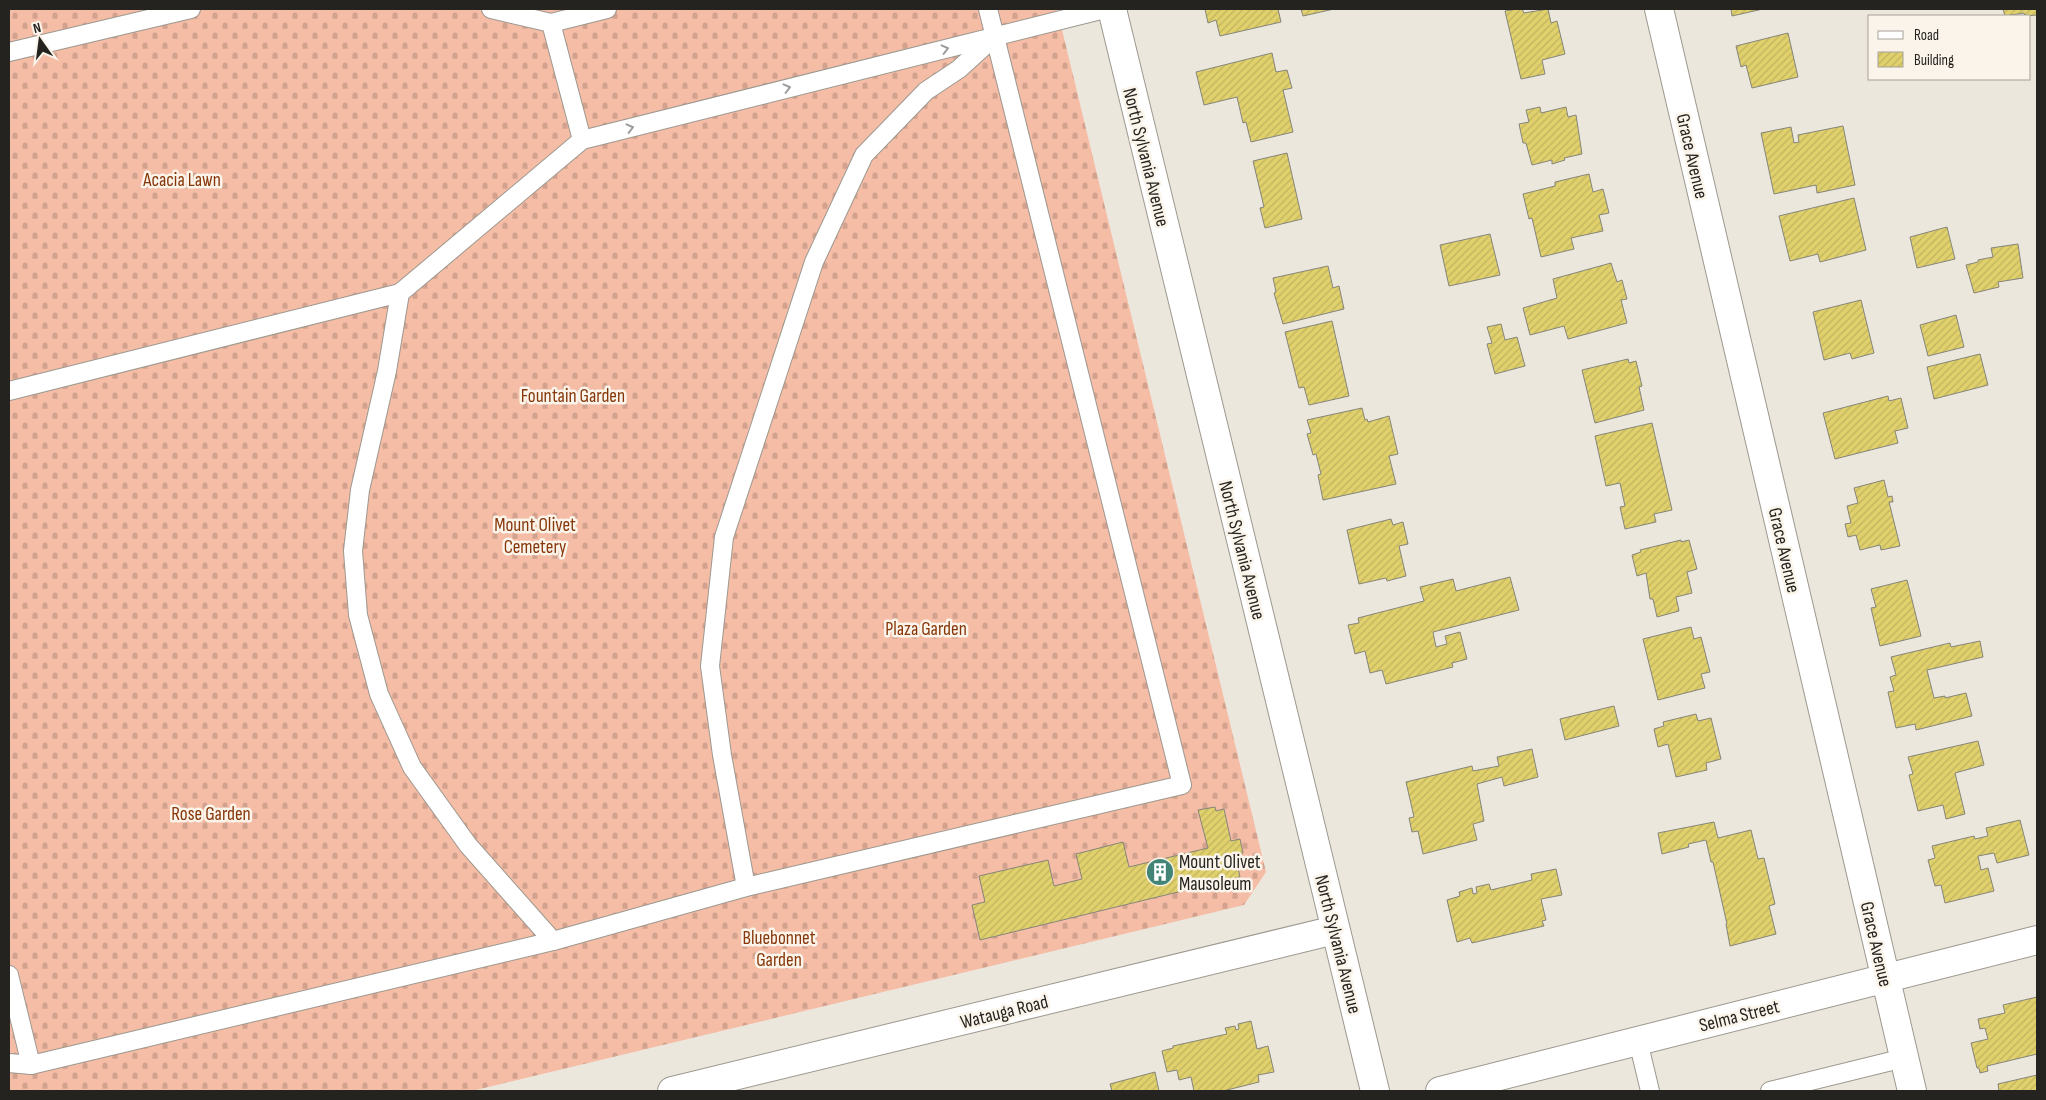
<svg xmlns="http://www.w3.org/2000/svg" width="2046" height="1100" viewBox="0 0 2046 1100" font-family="'Sofia Sans Condensed',sans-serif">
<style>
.cemetery{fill:url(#cemetery-stones)}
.building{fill:url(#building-hatch);stroke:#85847a}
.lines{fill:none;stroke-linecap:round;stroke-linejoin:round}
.service-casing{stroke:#9d988f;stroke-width:20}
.minor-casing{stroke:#9d988f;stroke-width:30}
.tertiary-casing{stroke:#9d988f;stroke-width:30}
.secondary-casing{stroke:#9d988f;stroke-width:30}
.service{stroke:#fff;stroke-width:18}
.minor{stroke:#fff;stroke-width:28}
.tertiary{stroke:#fff;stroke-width:28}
.secondary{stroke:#fff;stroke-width:28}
.oneway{stroke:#9d9c9b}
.labels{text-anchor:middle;stroke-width:5;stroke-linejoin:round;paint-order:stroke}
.street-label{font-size:19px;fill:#252320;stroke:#faf4ea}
.park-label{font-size:19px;fill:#873609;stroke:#faf4ea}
.poi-label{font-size:19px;fill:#252320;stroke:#faf4ea;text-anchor:start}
</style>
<defs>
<pattern id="cemetery-stones" width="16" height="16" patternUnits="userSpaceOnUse" patternTransform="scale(1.25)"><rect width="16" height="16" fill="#f5bda6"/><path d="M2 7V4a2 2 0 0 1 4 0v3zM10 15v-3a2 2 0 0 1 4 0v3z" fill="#d2a28f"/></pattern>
<pattern id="building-hatch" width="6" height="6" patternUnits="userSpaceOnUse" patternTransform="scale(1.25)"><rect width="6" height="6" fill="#e0d16d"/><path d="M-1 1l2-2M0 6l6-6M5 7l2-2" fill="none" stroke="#c0b35e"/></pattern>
</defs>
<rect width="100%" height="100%" fill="#ece7dd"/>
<path class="cemetery" d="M 9,9 L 1057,9 L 1266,872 L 1244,905 L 472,1091 L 9,1091 Z"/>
<g class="building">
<path d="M 1205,9 L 1278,9 L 1281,22 L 1220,36 L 1216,20 L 1208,23 Z"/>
<path d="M 1301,9 L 1334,9 L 1303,16 Z"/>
<path d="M 1517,9 L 1522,9 L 1524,13 L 1548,9 L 1551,23 L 1557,21 L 1565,54 L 1542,60 L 1545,74 L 1521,79 L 1505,11 Z"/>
<path d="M 1731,9 L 1763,9 L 1732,16 Z"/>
<path d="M 2003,9 L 2037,9 L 2037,15 L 2025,16 L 2024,13 L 2005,16 Z"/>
<path d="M 1788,33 L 1798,77 L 1752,88 L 1746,65 L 1741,67 L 1736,46 Z"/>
<path d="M 1272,53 L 1276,72 L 1287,70 L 1292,88 L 1283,90 L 1293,132 L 1251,142 L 1246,122 L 1243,123 L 1237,97 L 1204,105 L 1196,72 Z"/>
<path d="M 1540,107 L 1541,113 L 1566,107 L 1568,117 L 1576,115 L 1582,154 L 1564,158 L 1565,160 L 1552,164 L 1552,160 L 1532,165 L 1526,143 L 1523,143 L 1519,124 L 1529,122 L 1526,110 Z"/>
<path d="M 1843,126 L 1855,185 L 1817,193 L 1816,185 L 1774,194 L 1761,133 L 1791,127 L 1794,143 L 1799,142 L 1798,135 Z"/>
<path d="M 1287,153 L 1302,219 L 1265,228 L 1260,208 L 1264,207 L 1253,161 Z"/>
<path d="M 1589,174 L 1593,192 L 1603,189 L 1609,213 L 1599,215 L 1603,231 L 1571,238 L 1574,249 L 1541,257 L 1532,218 L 1529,219 L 1523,194 L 1555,186 L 1555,182 Z"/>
<path d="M 1854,198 L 1866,250 L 1820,262 L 1818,254 L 1790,261 L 1779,216 Z"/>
<path d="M 1947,227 L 1955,259 L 1917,268 L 1910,237 Z"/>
<path d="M 1490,234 L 1500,275 L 1449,286 L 1440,245 Z"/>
<path d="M 2018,244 L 2023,278 L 1998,282 L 1999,287 L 1974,293 L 1966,265 L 1978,262 L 1978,260 L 1993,257 L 1991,248 Z"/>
<path d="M 1611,263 L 1617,282 L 1622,280 L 1627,299 L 1621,300 L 1627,323 L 1568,339 L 1564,326 L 1530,335 L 1523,308 L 1557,298 L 1553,279 Z"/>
<path d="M 1328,266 L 1333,288 L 1339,286 L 1344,309 L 1283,324 L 1274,293 L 1276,292 L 1273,278 Z"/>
<path d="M 1861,300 L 1874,353 L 1852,359 L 1850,353 L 1824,360 L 1813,312 Z"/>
<path d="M 1956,315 L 1964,347 L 1928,356 L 1920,325 Z"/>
<path d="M 1332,321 L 1349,396 L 1309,405 L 1304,387 L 1299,388 L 1285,332 Z"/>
<path d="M 1501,324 L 1505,340 L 1517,337 L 1525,366 L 1495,374 L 1487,344 L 1492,343 L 1487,327 Z"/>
<path d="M 1980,354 L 1988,385 L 1934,399 L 1927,367 Z"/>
<path d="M 1628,359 L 1629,363 L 1636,361 L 1642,386 L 1639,387 L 1644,410 L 1595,423 L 1582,370 Z"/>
<path d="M 1888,396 L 1889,401 L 1901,398 L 1908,428 L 1895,431 L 1898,443 L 1835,459 L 1823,413 Z"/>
<path d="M 1362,408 L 1365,420 L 1367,419 L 1368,422 L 1389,416 L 1398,454 L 1389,456 L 1396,484 L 1323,500 L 1318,475 L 1321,474 L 1316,454 L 1313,455 L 1307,434 L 1311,433 L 1307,420 Z"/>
<path d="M 1652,423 L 1672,510 L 1654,514 L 1656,522 L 1625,529 L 1620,507 L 1625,506 L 1620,483 L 1606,486 L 1595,436 Z"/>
<path d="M 1884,480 L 1888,497 L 1892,496 L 1893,502 L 1889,502 L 1900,546 L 1881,550 L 1880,545 L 1860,550 L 1856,535 L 1848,537 L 1845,524 L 1851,523 L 1847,506 L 1858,503 L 1854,488 Z"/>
<path d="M 1391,519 L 1393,525 L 1403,522 L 1408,544 L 1399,546 L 1406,576 L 1387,581 L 1386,578 L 1359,584 L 1347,530 Z"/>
<path d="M 1681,540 L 1681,542 L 1689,540 L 1697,569 L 1687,572 L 1692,593 L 1676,597 L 1679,611 L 1657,617 L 1653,599 L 1650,599 L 1646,573 L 1637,576 L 1632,555 L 1641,552 L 1640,550 Z"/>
<path d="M 1510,577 L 1519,610 L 1433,632 L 1436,647 L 1447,644 L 1445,636 L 1460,632 L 1467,659 L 1452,663 L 1453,667 L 1386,684 L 1382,670 L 1370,673 L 1365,651 L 1355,654 L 1348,625 L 1359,623 L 1358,618 L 1424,601 L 1420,587 L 1453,579 L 1456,591 Z"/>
<path d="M 1907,580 L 1921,636 L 1880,646 L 1871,608 L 1876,607 L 1871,589 Z"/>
<path d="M 1691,627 L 1694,639 L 1701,637 L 1710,672 L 1701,674 L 1705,688 L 1658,700 L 1643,639 Z"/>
<path d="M 1980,641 L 1983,657 L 1927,670 L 1934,698 L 1945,696 L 1945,698 L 1966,693 L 1972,716 L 1916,730 L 1915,724 L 1896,728 L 1888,692 L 1894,691 L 1890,677 L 1896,675 L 1891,657 L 1950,643 L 1951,647 Z"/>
<path d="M 1614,706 L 1619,726 L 1565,740 L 1560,719 Z"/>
<path d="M 1696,714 L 1698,721 L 1711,718 L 1721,759 L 1706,763 L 1707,770 L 1676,777 L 1668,744 L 1658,747 L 1654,729 L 1664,726 L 1663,722 Z"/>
<path d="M 1978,741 L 1984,765 L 1955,773 L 1965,814 L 1946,819 L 1943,805 L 1918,811 L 1909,775 L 1913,774 L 1908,757 Z"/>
<path d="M 1532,749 L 1538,777 L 1504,786 L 1502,777 L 1477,784 L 1484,821 L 1473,824 L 1477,840 L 1423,854 L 1418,831 L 1412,832 L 1409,818 L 1414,817 L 1406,782 L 1472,766 L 1473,771 L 1499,766 L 1497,757 Z"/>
<path d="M 1215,807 L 1216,811 L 1224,809 L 1231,841 L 1240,839 L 1243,853 L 1235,855 L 1240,877 L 980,940 L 972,905 L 985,902 L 979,876 L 1048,860 L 1054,886 L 1082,879 L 1076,854 L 1123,842 L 1129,867 L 1208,848 L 1198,810 Z"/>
<path d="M 2020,820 L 2029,855 L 1997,863 L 1994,853 L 1978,856 L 1981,870 L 1988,868 L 1994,891 L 1945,903 L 1941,885 L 1935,886 L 1928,860 L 1935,858 L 1932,846 L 1974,836 L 1975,839 L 1988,836 L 1986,828 Z"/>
<path d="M 1714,822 L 1718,838 L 1751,830 L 1758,859 L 1764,858 L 1775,904 L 1769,906 L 1776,934 L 1730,946 L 1726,924 L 1727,924 L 1713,862 L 1711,862 L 1706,840 L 1688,844 L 1689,847 L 1662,854 L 1658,833 Z"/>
<path d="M 1556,869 L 1562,895 L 1541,899 L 1546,920 L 1542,921 L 1544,926 L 1472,943 L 1470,938 L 1457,942 L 1447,900 L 1460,896 L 1459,892 L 1472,888 L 1473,894 L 1477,893 L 1476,887 L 1489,884 L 1491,890 L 1532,880 L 1531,874 Z"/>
<path d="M 2037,997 L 2037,1054 L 1987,1066 L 1988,1071 L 1980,1073 L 1979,1068 L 1977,1068 L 1971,1043 L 1988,1039 L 1985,1028 L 1980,1029 L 1978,1019 L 2005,1013 L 2003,1005 Z"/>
<path d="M 1251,1021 L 1257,1049 L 1268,1046 L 1274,1072 L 1258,1075 L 1259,1082 L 1223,1091 L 1194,1091 L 1191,1077 L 1179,1080 L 1177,1070 L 1167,1072 L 1162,1051 L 1173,1048 L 1173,1046 L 1227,1034 L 1225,1028 L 1235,1026 L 1236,1030 L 1239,1029 L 1238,1024 Z"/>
<path d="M 1155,1072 L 1159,1091 L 1112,1091 L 1110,1084 Z"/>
<path d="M 2037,1075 L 2037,1091 L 1999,1091 L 1998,1084 Z"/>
</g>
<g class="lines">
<defs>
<g id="service">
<path d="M 491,9 L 551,23 L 607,9"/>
<path d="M 551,23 L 582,140"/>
<path d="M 9,52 L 191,9"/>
<path d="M 9,391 L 400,293"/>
<path d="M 746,887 L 722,755 L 710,666 L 724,537 L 814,262 L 864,155 L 926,91 L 959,69 L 992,39"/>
<path d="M 553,941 L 468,845 L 412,767 L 379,694 L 358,615 L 353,551 L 360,490 L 387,371 L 400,293 L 582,140 L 1105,9"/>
<path d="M 9,975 L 31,1065"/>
<path d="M 1638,1041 L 1650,1091"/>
<path d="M 9,1063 L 31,1065 L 553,941 L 746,887 L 1182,785 L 988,9"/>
<path d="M 1770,1091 L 1904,1058"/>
</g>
<g id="minor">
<path d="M 1659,9 L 1912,1091"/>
<path d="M 1440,1091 L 2037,940"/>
</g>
<path id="tertiary" d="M 672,1091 L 1335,930"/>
<path id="secondary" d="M 1112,9 L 1375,1091"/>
</defs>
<use href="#service" class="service-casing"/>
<use href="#minor" class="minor-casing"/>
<use href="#tertiary" class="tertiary-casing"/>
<use href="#secondary" class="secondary-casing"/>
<use href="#service" class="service"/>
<use href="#minor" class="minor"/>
<use href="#tertiary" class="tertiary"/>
<use href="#secondary" class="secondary"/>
</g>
<defs><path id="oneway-chevron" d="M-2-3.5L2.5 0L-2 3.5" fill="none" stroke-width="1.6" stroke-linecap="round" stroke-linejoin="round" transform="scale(1.25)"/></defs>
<g class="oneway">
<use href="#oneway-chevron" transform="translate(945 49) rotate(-14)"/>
<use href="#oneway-chevron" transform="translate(787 88) rotate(-14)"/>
<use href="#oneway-chevron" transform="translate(630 128) rotate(-14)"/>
</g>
<defs>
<symbol id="building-disc" viewBox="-11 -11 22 22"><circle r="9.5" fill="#428476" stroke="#faf4ea"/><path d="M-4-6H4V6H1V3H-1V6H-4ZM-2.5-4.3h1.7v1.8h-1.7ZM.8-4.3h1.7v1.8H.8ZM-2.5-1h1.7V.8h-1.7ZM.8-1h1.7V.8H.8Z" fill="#fff"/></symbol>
</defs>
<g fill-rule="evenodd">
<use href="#building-disc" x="1144" y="856" width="32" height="32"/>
</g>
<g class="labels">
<g class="street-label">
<text transform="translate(1693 156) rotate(77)" y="7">Grace Avenue</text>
<text transform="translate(1147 157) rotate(76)" y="7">North Sylvania Avenue</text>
<text transform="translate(1243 550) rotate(76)" y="7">North Sylvania Avenue</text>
<text transform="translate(1785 550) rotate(77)" y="7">Grace Avenue</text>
<text transform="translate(1339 944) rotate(76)" y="7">North Sylvania Avenue</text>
<text transform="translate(1877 944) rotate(77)" y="7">Grace Avenue</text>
<text transform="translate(1004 1011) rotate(-14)" y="7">Watauga Road</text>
<text transform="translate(1739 1015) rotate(-14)" y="7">Selma Street</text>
</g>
<g class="park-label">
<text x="182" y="186">Acacia Lawn</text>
<text x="573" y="402">Fountain Garden</text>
<text x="535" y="531">Mount Olivet<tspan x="535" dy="22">Cemetery</tspan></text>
<text x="926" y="635">Plaza Garden</text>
<text x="211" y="820">Rose Garden</text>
<text x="779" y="944">Bluebonnet<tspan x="779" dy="22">Garden</tspan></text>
</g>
<g class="poi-label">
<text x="1179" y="868">Mount Olivet<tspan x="1179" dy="22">Mausoleum</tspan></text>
</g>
</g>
<rect width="2046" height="1100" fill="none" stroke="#252320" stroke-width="20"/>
<rect x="1868" y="15" width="162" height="65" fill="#faf4ea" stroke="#a5a099"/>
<rect x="1878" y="31" width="25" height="8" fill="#ffffff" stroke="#a5a099"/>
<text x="1914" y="40" font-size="15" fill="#252320">Road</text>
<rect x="1878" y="52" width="25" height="15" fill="url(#building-hatch)" stroke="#a5a099"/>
<text x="1914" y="65" font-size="15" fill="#252320">Building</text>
<g transform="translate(40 40) rotate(346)" stroke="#faf4ea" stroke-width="4" paint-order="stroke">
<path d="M0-4L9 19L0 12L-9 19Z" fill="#252320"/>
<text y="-8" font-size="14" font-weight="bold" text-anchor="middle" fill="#252320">N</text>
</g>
</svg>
